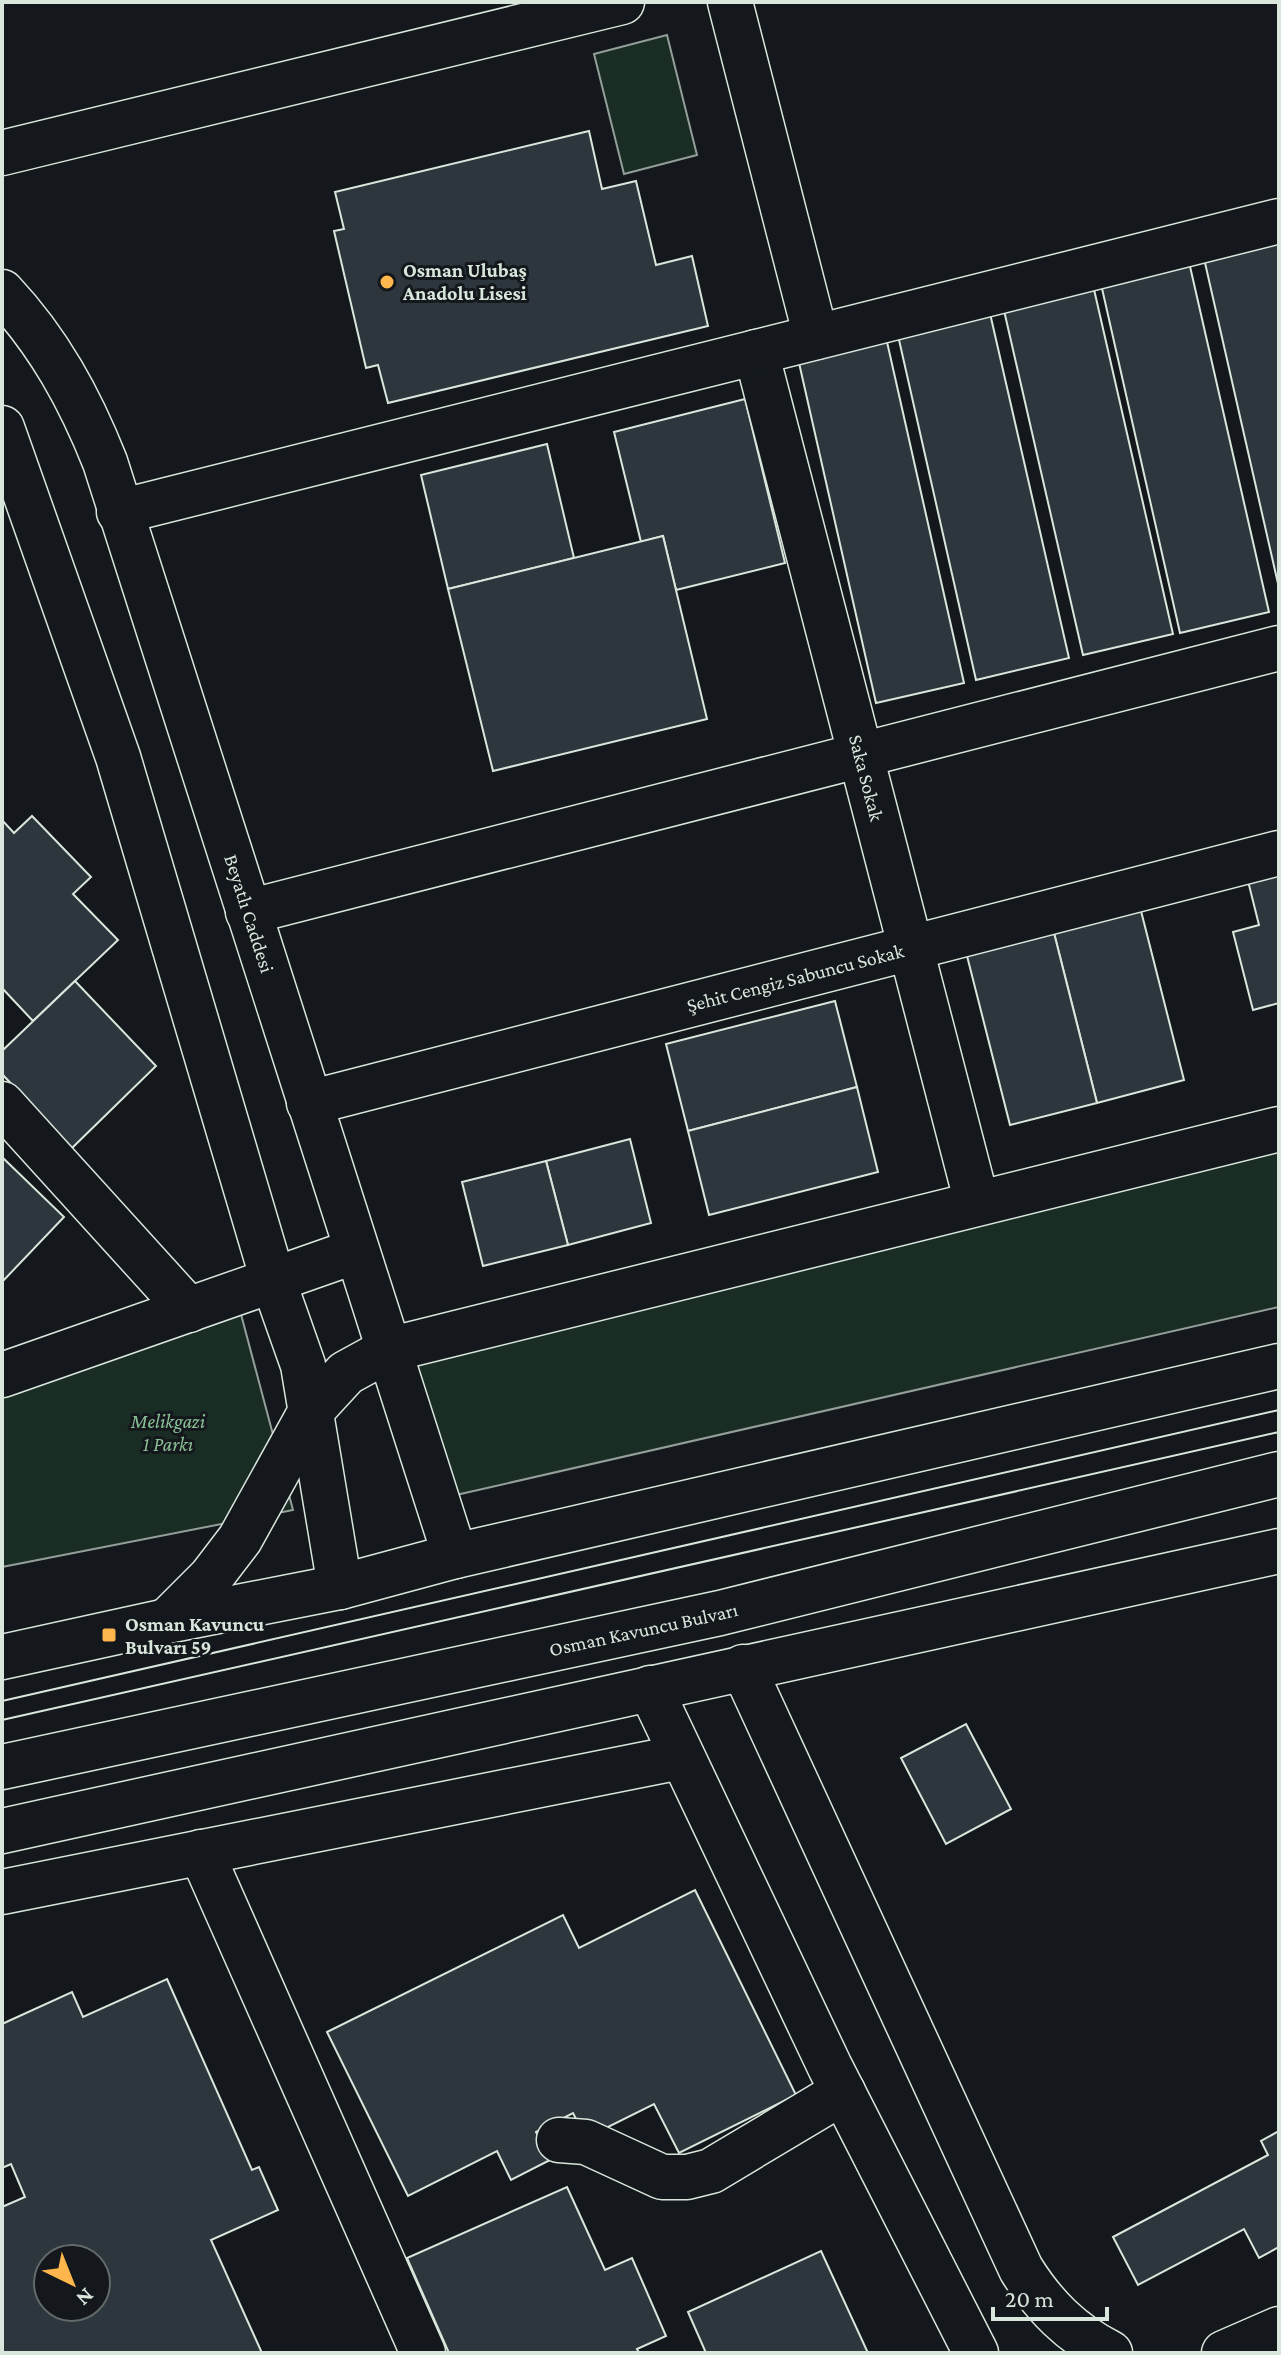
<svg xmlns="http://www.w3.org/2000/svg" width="1281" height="2355" viewBox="0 0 1281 2355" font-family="'Crimson Pro',serif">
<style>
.green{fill:#1a2d24;stroke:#939e99;stroke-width:2}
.building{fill:#2c363c;stroke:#d8e6dc;stroke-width:2;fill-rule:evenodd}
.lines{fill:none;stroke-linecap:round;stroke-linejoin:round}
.minor-casing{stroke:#d8e6dc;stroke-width:47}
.highway-casing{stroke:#d8e6dc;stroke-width:47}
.minor{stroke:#14181c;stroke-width:44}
.highway{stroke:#14181c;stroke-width:44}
.tram{stroke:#d8e6dc;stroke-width:2}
.poi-dot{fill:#ffb74d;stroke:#14181c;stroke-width:3}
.labels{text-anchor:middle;stroke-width:6;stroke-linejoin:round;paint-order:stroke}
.poi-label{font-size:20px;font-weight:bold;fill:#d8e6dc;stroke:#14181c;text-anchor:start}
.street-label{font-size:20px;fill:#d8e6dc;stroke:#14181c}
.park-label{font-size:20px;font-style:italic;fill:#8ac095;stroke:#14181c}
</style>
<rect width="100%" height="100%" fill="#14181c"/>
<g class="green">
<path d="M 667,35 L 697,155 L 624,174 L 594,54 Z"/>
<path d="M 1279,1145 L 1279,1307 L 456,1495 L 408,1352 Z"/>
<path d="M 238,1303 L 293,1510 L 2,1567 L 2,1386 Z"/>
</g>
<g class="building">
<path d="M 589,131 L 602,189 L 636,181 L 656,265 L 692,256 L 708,326 L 388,403 L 378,365 L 366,368 L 334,231 L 344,229 L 335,192 Z"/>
<path d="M 1279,236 L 1279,588 L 1203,254 Z"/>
<path d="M 1189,262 L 1269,612 L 1180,633 L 1101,284 Z"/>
<path d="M 1093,285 L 1173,634 L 1083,655 L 1003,306 Z"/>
<path d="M 989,309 L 1069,658 L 976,680 L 897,331 Z"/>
<path d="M 885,333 L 964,683 L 876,703 L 797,354 Z"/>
<path d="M 745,399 L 785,563 L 676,590 L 663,536 L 641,542 L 614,432 Z"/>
<path d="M 547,444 L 574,558 L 448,589 L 421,475 Z"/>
<path d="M 663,536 L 707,719 L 493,771 L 448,589 Z"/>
<path d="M 32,816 L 91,877 L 73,894 L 118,940 L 33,1021 L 2,988 L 2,820 L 14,833 Z"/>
<path d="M 1279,860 L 1279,1003 L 1253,1010 L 1233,932 L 1259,925 L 1245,869 Z"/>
<path d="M 1140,907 L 1184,1080 L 1097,1103 L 1053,929 Z"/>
<path d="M 1053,929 L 1097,1103 L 1010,1125 L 966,952 Z"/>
<path d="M 75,981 L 156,1066 L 72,1148 L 2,1074 L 2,1051 Z"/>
<path d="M 835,1001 L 857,1087 L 688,1131 L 666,1044 Z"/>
<path d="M 857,1087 L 878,1172 L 709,1215 L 688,1131 Z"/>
<path d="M 630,1139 L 651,1223 L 568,1245 L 546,1161 Z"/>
<path d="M 2,1157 L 64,1217 L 2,1282 Z"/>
<path d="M 546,1161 L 568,1245 L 483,1266 L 462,1182 Z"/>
<path d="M 966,1724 L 1011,1809 L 946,1844 L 901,1758 Z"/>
<path d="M 695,1890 L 796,2095 L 679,2153 L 654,2104 L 586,2138 L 573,2113 L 536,2132 L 550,2160 L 511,2180 L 497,2151 L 408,2196 L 327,2032 L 563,1915 L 579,1948 Z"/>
<path d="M 167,1979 L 252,2170 L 259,2167 L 278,2210 L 211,2240 L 262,2353 L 2,2353 L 2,2207 L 25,2197 L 11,2164 L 2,2168 L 2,2024 L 72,1992 L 83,2017 ZM 48,2259 L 96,2259 L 96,2307 L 48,2307 Z"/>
<path d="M 1279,2131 L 1279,2247 L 1259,2258 L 1244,2229 L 1138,2285 L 1113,2237 L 1268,2155 L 1261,2141 Z"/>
<path d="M 567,2187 L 605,2270 L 632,2258 L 666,2336 L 637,2349 L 639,2353 L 449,2353 L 407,2258 Z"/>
<path d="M 821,2251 L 868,2353 L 706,2353 L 688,2312 Z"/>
</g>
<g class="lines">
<defs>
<g id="minor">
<path d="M 730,2 L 816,337"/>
<path d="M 2,153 L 622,2"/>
<path id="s1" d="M 2,292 C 49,342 80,399 105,462 L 455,1556"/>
<path id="s2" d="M 756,352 L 977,1203"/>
<path d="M 2,428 L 118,757 L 273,1280 L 303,1365 L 340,1587"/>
<path d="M 119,512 L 1279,221"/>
<path d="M 248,912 L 1279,648"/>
<path id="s3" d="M 309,1103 L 1279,853"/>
<path d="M 2,1104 L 189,1310"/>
<path d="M 388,1350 L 1279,1129"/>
<path d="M 2,1375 L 356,1251"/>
<path d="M 743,1667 L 1021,2269 C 1044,2306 1071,2333 1110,2353"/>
<path d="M 650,1688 L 830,2067 L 976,2353"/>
<path d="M 201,1852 L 423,2353"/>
<path d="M 2,1892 L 681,1757"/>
<path d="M 559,2140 L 586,2142 L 662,2177 L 687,2177 L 711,2171 L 843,2092"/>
<path d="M 1224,2353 L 1279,2329"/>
</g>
<g id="highway">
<path d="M 167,1621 L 211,1577 L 240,1539 L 311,1411 L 346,1373 L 388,1350"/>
<path d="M 2,1657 L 167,1621 L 340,1587 L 455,1556 L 1279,1366"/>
<path id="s4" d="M 2,1767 L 720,1613 L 1279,1474"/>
<path d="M 2,1831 L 1279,1551"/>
</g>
</defs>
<use href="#minor" class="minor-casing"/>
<use href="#highway" class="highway-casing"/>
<use href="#minor" class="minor"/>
<use href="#highway" class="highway"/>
<g class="tram">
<path d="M 2,1701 L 1279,1410"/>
<path d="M 2,1720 L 1279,1432"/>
</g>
</g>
<g class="poi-dot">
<circle cx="387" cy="282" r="8"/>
<rect x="101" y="1627" width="16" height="16" rx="4"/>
</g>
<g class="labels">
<g class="poi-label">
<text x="403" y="277">Osman Ulubaş<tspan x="403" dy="23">Anadolu Lisesi</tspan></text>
<text x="125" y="1631">Osman Kavuncu<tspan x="125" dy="23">Bulvarı 59</tspan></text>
</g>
<g class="street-label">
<text dy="7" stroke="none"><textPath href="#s2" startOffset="440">Saka Sokak</textPath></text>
<text dy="7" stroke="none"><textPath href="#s1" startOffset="674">Beyatlı Caddesi</textPath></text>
<text dy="7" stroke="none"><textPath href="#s3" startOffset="502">Şehit Cengiz Sabuncu Sokak</textPath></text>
<text dy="7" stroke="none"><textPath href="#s4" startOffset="656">Osman Kavuncu Bulvarı</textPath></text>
</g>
<g class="park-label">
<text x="168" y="1428">Melikgazi<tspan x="168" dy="23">1 Parkı</tspan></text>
</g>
</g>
<rect width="1281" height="2355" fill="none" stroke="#d8e6dc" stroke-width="8"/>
<g transform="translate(72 2283) rotate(137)"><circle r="38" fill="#14181c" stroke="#626a69" stroke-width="2"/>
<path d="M0-6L14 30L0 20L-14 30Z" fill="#ffb74d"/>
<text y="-12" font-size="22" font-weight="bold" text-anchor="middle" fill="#d8e6dc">N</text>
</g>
<path d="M993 2307v12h114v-12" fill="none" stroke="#d8e6dc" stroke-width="4"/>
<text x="1005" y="2307" font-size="24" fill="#d8e6dc" stroke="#14181c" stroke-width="6" paint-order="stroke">20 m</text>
</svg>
